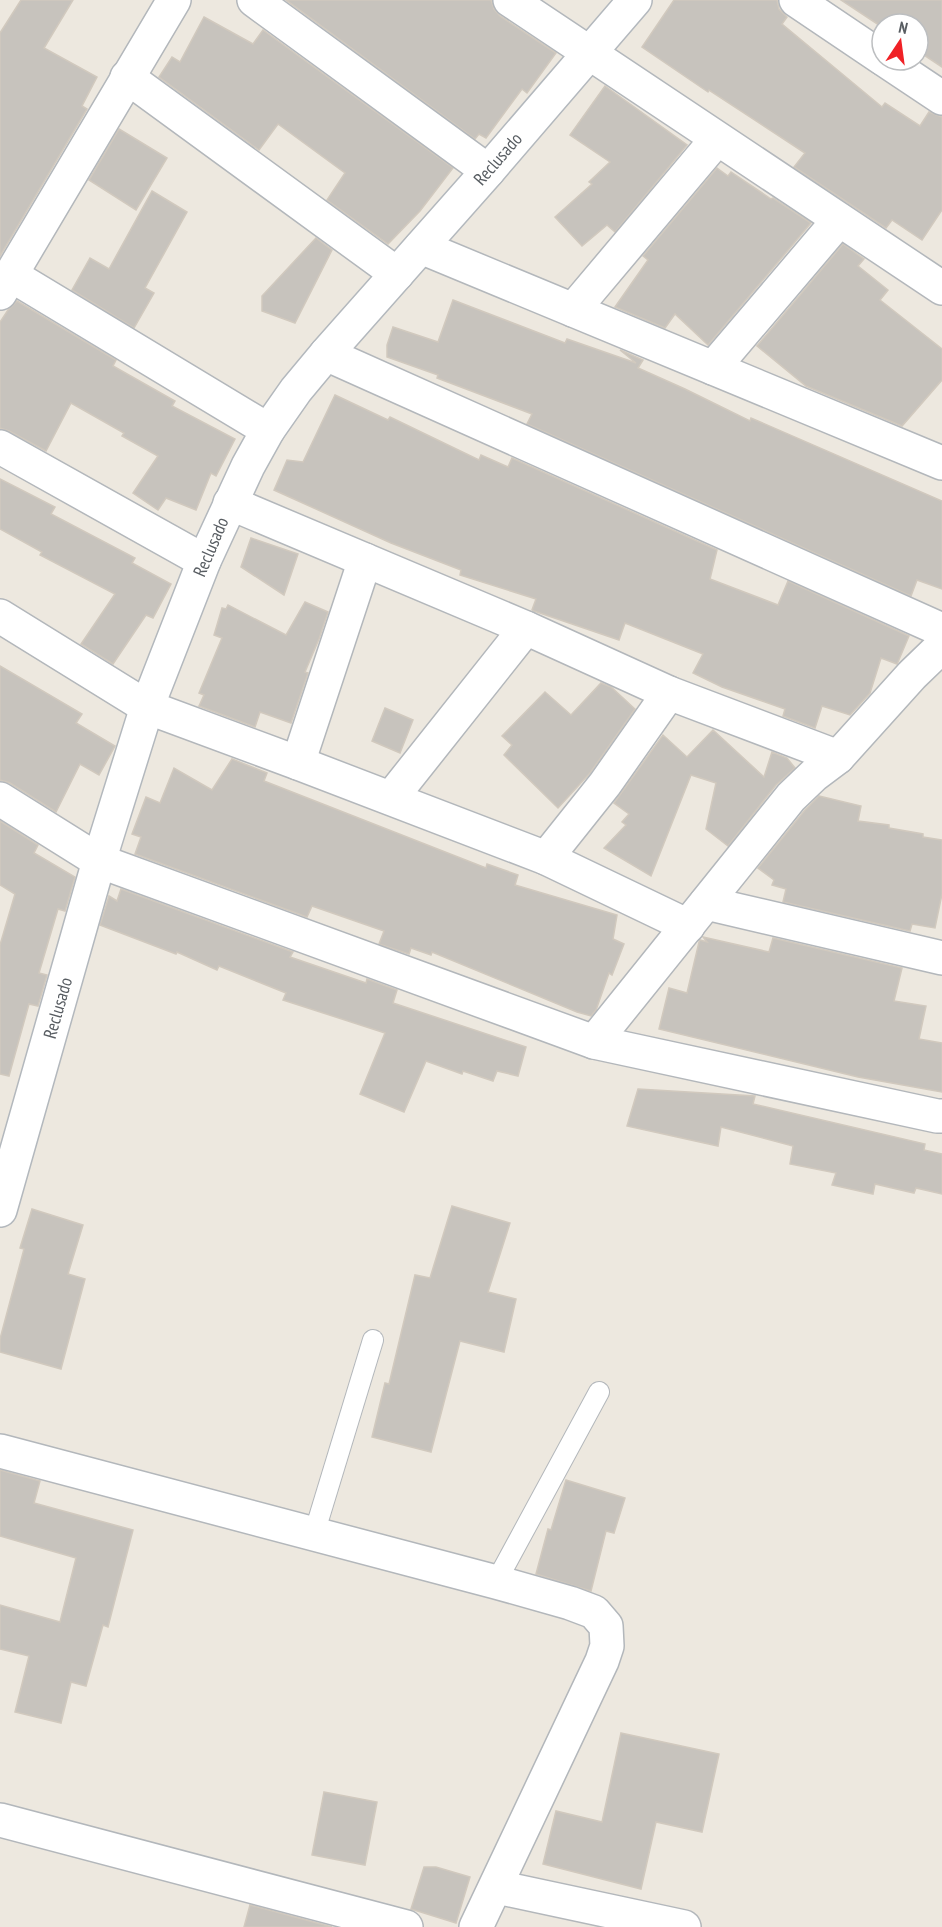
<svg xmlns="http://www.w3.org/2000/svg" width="942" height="1927" viewBox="0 0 942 1927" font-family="'PT Sans Narrow',sans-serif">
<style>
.building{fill:#c7c3bd;stroke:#d1c9be;stroke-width:1.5}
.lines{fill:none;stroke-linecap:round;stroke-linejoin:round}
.lane-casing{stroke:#b3b7bb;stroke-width:22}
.street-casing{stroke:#b3b7bb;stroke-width:36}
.secondary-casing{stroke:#b3b8bd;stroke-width:36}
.lane{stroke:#fff;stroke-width:20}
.street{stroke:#fff;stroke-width:33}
.secondary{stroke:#fff;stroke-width:33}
.labels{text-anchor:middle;stroke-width:6;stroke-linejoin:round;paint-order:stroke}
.street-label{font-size:18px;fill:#585d62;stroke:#fff}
</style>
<rect width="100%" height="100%" fill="#ede8df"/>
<g class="building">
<path d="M 21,0 L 73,0 L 44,48 L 97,77 L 82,106 L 87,109 L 0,256 L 0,33 Z"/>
<path d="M 286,0 L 491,0 L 494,9 L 500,16 L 556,53 L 527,93 L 522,89 L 486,138 L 479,134 L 475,139 Z"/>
<path d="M 674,0 L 777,0 L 779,9 L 787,17 L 782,24 L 882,107 L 885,103 L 920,126 L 929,112 L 942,117 L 942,210 L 922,240 L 892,220 L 886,228 L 794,167 L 805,153 L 709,90 L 708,92 L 642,47 Z"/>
<path d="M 841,0 L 942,0 L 942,67 L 918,51 L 918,24 L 882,24 L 882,27 Z"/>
<path d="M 204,17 L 253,44 L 263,30 L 453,168 L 420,211 L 388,244 L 327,200 L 345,173 L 278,124 L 259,150 L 159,77 L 172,57 L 180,62 Z"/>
<path d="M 605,86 L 687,145 L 615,232 L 607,225 L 582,246 L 555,217 L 592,184 L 589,182 L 610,162 L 570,135 Z"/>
<path d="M 119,129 L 167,158 L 136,210 L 89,180 Z"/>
<path d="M 717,168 L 728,176 L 731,172 L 771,199 L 773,198 L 811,223 L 708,345 L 675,314 L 665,328 L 615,307 L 648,260 L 643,256 Z"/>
<path d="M 152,191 L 187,212 L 145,288 L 154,293 L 134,328 L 72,290 L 90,258 L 109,269 Z"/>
<path d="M 316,238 L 332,250 L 295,323 L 262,311 L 262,296 Z"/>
<path d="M 843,244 L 864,259 L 858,266 L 888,290 L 880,300 L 942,349 L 942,380 L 902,426 L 806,386 L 757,346 Z"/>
<path d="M 453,300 L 565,343 L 567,339 L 636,363 L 620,350 L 643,360 L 638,368 L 685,389 L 750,421 L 751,418 L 942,501 L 942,589 L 917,580 L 911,596 L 527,424 L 532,414 L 437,378 L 438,375 L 387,357 L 387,345 L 393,327 L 438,342 Z"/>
<path d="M 17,301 L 116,360 L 113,366 L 175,401 L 172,406 L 235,439 L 216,476 L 211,473 L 196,510 L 166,498 L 158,510 L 133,493 L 158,456 L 122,436 L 124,433 L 71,403 L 46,451 L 9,431 L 0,428 L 0,322 L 8,310 Z"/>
<path d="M 335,395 L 388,420 L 390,417 L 479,460 L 481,455 L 508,467 L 512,458 L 717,550 L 710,579 L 778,605 L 788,581 L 909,636 L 898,662 L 897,664 L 881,658 L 870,693 L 850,715 L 822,706 L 815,728 L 783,716 L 785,709 L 722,687 L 693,673 L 703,654 L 625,623 L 619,640 L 534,611 L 532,610 L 536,599 L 460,575 L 461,570 L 391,543 L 274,490 L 287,460 L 303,462 Z"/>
<path d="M 0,479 L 55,507 L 51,514 L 135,558 L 132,563 L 171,584 L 153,618 L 146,615 L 113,664 L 81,644 L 115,594 L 40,555 L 42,552 L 0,529 Z"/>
<path d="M 251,538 L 298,554 L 284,595 L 241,567 Z"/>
<path d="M 305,602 L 328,612 L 319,639 L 305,672 L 308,673 L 291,723 L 260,712 L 255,727 L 199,706 L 204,695 L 199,693 L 222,638 L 214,635 L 222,608 L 226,609 L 228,605 L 286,635 Z"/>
<path d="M 0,666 L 82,714 L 76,723 L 115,746 L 99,775 L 80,764 L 56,812 L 10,783 L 0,780 Z"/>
<path d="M 601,683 L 611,687 L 635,709 L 590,773 L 558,808 L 504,755 L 512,745 L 502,736 L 545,692 L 571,715 Z"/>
<path d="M 385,708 L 413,720 L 400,753 L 372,741 Z"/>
<path d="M 713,730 L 764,777 L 772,752 L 787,758 L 795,768 L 776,785 L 728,846 L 706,829 L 716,783 L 691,775 L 651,876 L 604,848 L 626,825 L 622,822 L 629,814 L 614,803 L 663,735 L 687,757 Z"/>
<path d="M 232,759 L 267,773 L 264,781 L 486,868 L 487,864 L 518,875 L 515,885 L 617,915 L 613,939 L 624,944 L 612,975 L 609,973 L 596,1010 L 591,1016 L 577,1012 L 432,952 L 431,955 L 411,948 L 409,954 L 379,944 L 384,931 L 312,906 L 307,917 L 135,854 L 141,837 L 132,834 L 146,797 L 160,803 L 174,768 L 212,790 Z"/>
<path d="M 819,796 L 861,806 L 858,821 L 889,825 L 889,828 L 923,834 L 923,837 L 942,840 L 942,894 L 935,928 L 912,924 L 910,931 L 783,902 L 786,889 L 772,885 L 774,880 L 758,868 L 805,810 Z"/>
<path d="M 0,821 L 38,845 L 34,853 L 75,877 L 65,911 L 58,909 L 39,973 L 47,975 L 38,1006 L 29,1004 L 9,1076 L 0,1074 L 0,945 L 15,894 L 0,885 Z"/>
<path d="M 121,889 L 293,952 L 290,957 L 366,983 L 367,979 L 397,990 L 393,1003 L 526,1047 L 518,1076 L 497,1071 L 493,1081 L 463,1071 L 462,1074 L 426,1061 L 404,1112 L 360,1094 L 385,1033 L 283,1000 L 286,993 L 219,966 L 217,970 L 177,952 L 176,954 L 100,925 L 109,896 L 117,901 Z"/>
<path d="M 703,937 L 769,952 L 773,938 L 902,968 L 894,1001 L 926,1006 L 919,1039 L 942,1043 L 942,1092 L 858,1077 L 659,1029 L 669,988 L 687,993 L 699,942 L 700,940 L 707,942 Z"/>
<path d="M 638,1089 L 755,1096 L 753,1104 L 925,1144 L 924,1150 L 942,1154 L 942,1194 L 916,1188 L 914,1193 L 875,1184 L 873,1194 L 832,1185 L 836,1173 L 790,1164 L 793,1146 L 721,1127 L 718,1146 L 627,1126 Z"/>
<path d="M 452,1206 L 510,1223 L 488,1292 L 516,1299 L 504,1352 L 460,1341 L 431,1452 L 372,1437 L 385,1383 L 389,1384 L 415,1275 L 430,1278 Z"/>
<path d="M 32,1209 L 83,1225 L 68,1274 L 85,1279 L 61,1369 L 0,1352 L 0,1339 L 24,1249 L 20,1248 Z"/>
<path d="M 0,1470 L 40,1481 L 34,1503 L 133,1530 L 108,1627 L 103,1625 L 86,1686 L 71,1682 L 61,1723 L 15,1712 L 29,1656 L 0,1649 L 0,1605 L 60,1622 L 76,1558 L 0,1536 Z"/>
<path d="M 566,1480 L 625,1498 L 614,1533 L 606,1531 L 591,1591 L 536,1574 L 548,1529 L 551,1530 Z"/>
<path d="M 621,1733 L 719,1754 L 702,1832 L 656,1822 L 641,1889 L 543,1864 L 556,1811 L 602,1822 Z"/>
<path d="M 324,1792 L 377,1802 L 365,1865 L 312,1855 Z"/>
<path d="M 424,1867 L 436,1867 L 470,1877 L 456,1923 L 411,1909 Z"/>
<path d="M 250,1905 L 332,1927 L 244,1927 Z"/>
</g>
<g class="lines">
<defs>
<g id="lane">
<path d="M 314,1534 L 373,1340"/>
<path d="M 496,1582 L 599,1392"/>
</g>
<g id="street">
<path d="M 254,0 L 488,171"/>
<path d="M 510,0 L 942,288"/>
<path d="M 796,0 L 882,58"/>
<path d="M 885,60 L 942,98"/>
<path d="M 127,77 L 397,274"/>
<path d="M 421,247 L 942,463"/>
<path d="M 11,275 L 268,430"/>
<path d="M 0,293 L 174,0"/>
<path d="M 573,310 L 717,139"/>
<path d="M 326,354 L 942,630"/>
<path d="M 713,368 L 839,220"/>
<path d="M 0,447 L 204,561"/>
<path d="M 230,503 L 526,628 L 669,693 L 838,757"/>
<path d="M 0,616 L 147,707 L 298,763 L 546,858 L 688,926"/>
<path d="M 298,763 L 365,560"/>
<path d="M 391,798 L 526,628"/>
<path d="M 0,799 L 99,861 L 594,1042 L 937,1116 L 942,1116"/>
<path d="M 546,858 L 605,784 L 669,693"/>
<path d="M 706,903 L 942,958"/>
<path d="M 594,1042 L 791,797 L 814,775 L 838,757 L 912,675 L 942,646"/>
<path d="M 0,1451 L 496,1582 L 570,1603 L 594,1612 L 606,1626 L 607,1646 L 602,1661 L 476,1927"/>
<path d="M 0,1820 L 406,1927"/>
<path d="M 497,1887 L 684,1927"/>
</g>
<path id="secondary" d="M 0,1210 L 99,861 L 147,707 L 204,561 L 248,466 L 268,430 L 296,390 L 326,354 L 488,171 L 635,0"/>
</defs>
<use href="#lane" class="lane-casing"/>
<use href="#street" class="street-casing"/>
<use href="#secondary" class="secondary-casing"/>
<use href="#lane" class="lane"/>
<use href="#street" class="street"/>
<use href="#secondary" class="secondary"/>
</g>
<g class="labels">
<g class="street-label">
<text transform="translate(498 159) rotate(-49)" y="6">Reclusado</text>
<text transform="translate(211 547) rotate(-67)" y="6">Reclusado</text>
<text transform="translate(58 1008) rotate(-74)" y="6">Reclusado</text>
</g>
</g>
<g transform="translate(900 42) rotate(13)"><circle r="28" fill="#ffffff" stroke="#bcbec0" stroke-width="1.5"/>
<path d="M0-4.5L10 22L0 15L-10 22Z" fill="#f02126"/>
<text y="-9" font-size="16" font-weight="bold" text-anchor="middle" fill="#585d62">N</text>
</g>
</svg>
